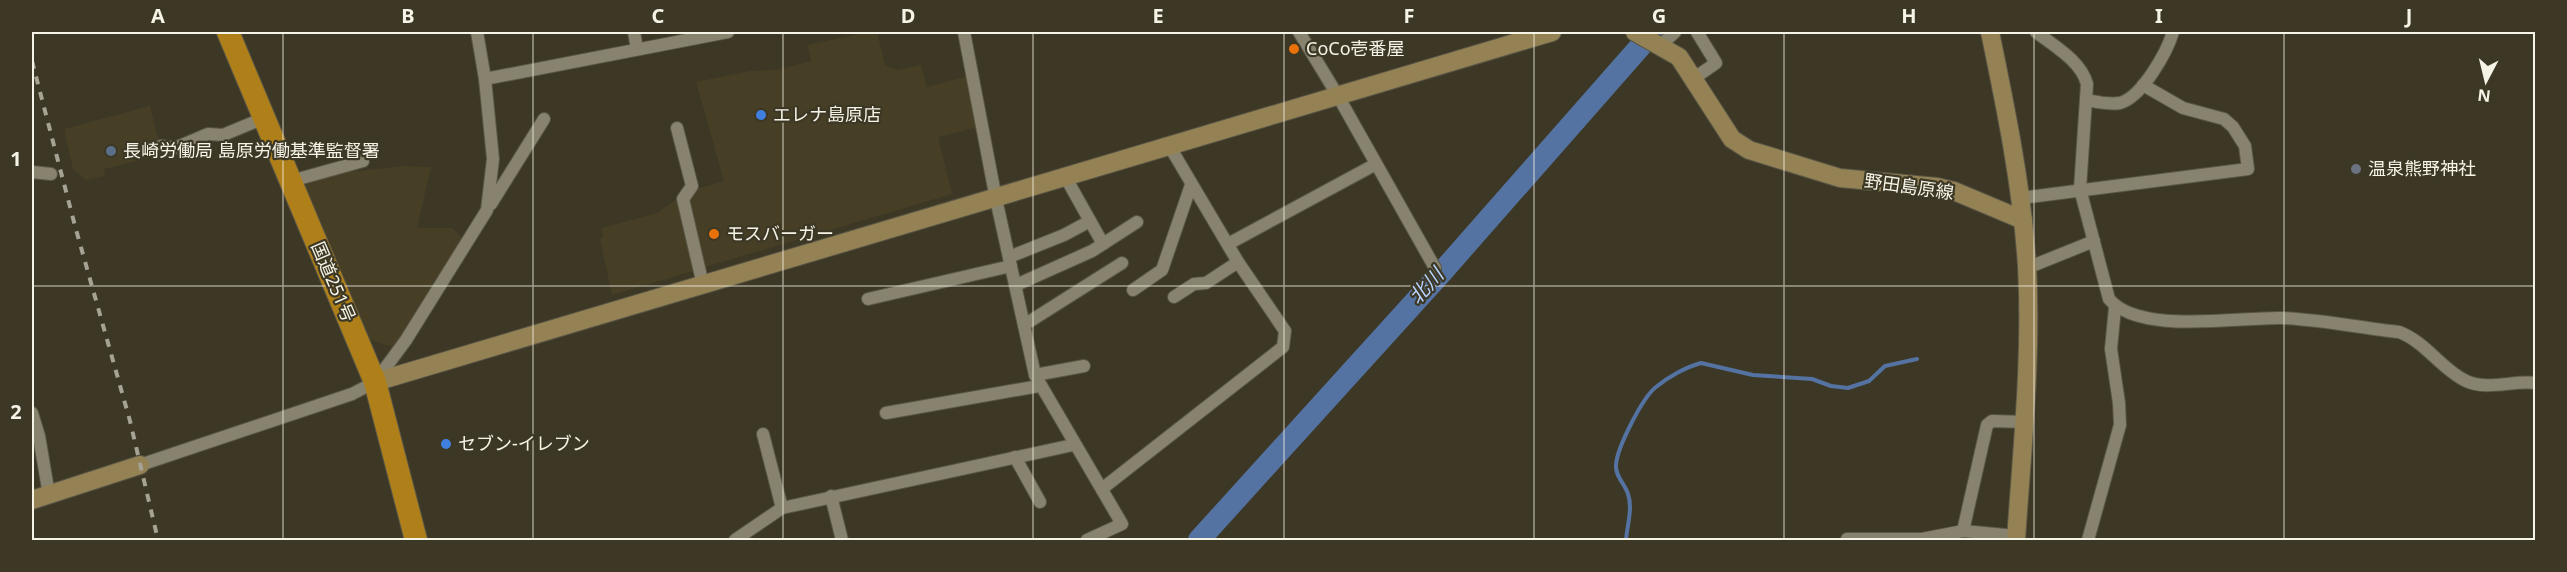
<svg xmlns="http://www.w3.org/2000/svg" width="2567" height="572" viewBox="0 0 2567 572" font-family="'Noto Sans','Noto Sans JP',sans-serif">
<style>
.built{fill:#463f25}
.lines{fill:none;stroke-linecap:round;stroke-linejoin:round}
.stream{stroke:#5573a2;stroke-width:4}
.river{stroke:#5573a2;stroke-width:22}
.street-casing{stroke:#5a5646;stroke-width:14}
.secondary-casing{stroke:#5a5646;stroke-width:20}
.highway-casing{stroke:#5a5646;stroke-width:24}
.street{stroke:#88836e;stroke-width:12}
.secondary{stroke:#948255;stroke-width:18}
.highway{stroke:#af7f1a;stroke-width:22}
.rail{stroke:#a7a394;stroke-width:4;stroke-dasharray:8 8;stroke-linecap:butt}
.grid{fill:none;stroke:#f6f3e7;stroke-width:1.5;stroke-opacity:0.55}
.food-dot{fill:#e8710a;stroke:#3c3825;stroke-width:2}
.shop-dot{fill:#3f7fe0;stroke:#3c3825;stroke-width:2}
.service-dot{fill:#5c6f8a;stroke:#3c3825;stroke-width:2}
.worship-dot{fill:#6b7280;stroke:#3c3825;stroke-width:2}
.labels{text-anchor:middle;stroke-width:4.5;stroke-linejoin:round;paint-order:stroke}
.poi-label{font-size:18px;fill:#f6f3e7;stroke:#3c3825;text-anchor:start}
.street-label{font-size:18px;fill:#f6f3e7;stroke:#3c3825}
.water-label{font-size:20px;font-style:italic;fill:#b6d2fd;stroke:#3c3825}
.neatline{fill:none;stroke:#f6f3e7;stroke-width:2}
.grid-label{font-size:20px;text-anchor:middle;font-weight:bold;fill:#f6f3e7}
</style>
<rect width="100%" height="100%" fill="#3c3825"/>
<g class="built">
<path d="M 868,32 L 877,32 L 885,65 L 897,70 L 921,65 L 927,87 L 968,76 L 978,127 L 938,137 L 952,194 L 705,267 L 688,201 L 697,189 L 724,181 L 696,82 L 750,71 L 776,70 L 811,61 L 808,45 Z"/>
<path d="M 150,106 L 162,155 L 104,169 L 105,176 L 86,180 L 73,169 L 64,129 Z"/>
<path d="M 403,166 L 431,167 L 417,228 L 452,228 L 463,239 L 393,347 L 370,340 L 303,185 L 340,173 Z"/>
<path d="M 677,199 L 693,271 L 612,295 L 600,239 L 603,238 L 602,228 L 657,213 Z"/>
</g>
<g class="lines">
<path class="stream" d="M 1626,540 C 1627,526 1633,508 1628,494 C 1625,484 1615,476 1616,465 C 1617,448 1642,398 1656,387 C 1668,377 1686,367 1701,363 L 1753,375 L 1812,379 L 1831,386 L 1848,388 L 1869,381 L 1885,366 L 1917,359"/>
<path class="river" d="M 1199,540 L 1442,272 L 1653,32"/>
<defs>
<g id="street">
<path d="M 634,32 L 637,49"/>
<path d="M 964,32 L 996,199 L 1035,375 L 1122,524 L 1087,540"/>
<path d="M 1299,32 L 1338,96 L 1435,268"/>
<path d="M 2036,32 C 2054,46 2081,61 2087,84 L 2080,189 L 2109,299 C 2139,335 2237,317 2281,318 C 2320,319 2360,328 2399,332 C 2426,342 2441,369 2466,381 C 2488,391 2513,380 2536,383"/>
<path d="M 1661,45 L 1675,32"/>
<path d="M 485,79 L 728,32"/>
<path d="M 1693,79 L 1716,63 L 1697,32"/>
<path d="M 2086,100 C 2097,102 2109,105 2120,103 C 2142,97 2167,52 2173,32"/>
<path d="M 677,128 L 692,186 L 683,199 L 703,285"/>
<path d="M 161,146 L 175,148 L 208,134 L 223,135 L 264,118"/>
<path d="M 32,172 L 51,174"/>
<path d="M 1066,178 L 1103,244"/>
<path d="M 291,181 L 363,161"/>
<path d="M 2021,198 L 2248,169 L 2245,146 L 2233,127 L 2224,119 L 2183,108 L 2143,85"/>
<path d="M 491,204 L 544,119"/>
<path d="M 1228,244 L 1376,164"/>
<path d="M 1009,257 L 1064,235 L 1090,221"/>
<path d="M 2027,268 L 2094,241"/>
<path d="M 1016,285 L 1092,251 L 1137,222"/>
<path d="M 1133,290 L 1162,270 L 1191,185"/>
<path d="M 1174,297 L 1194,284 L 1206,283 L 1238,262"/>
<path d="M 868,299 L 1011,266"/>
<path d="M 1024,325 L 1122,263"/>
<path d="M 1035,375 L 1084,366"/>
<path d="M 32,413 L 39,436 L 49,495"/>
<path d="M 886,413 L 1039,386"/>
<path d="M 763,434 L 782,508"/>
<path d="M 1015,457 L 1040,502"/>
<path d="M 140,465 L 352,394 L 375,382 L 406,340 L 487,210 L 493,159 L 485,79 L 477,32"/>
<path d="M 1103,488 L 1283,347 L 1285,331 L 1238,262 L 1170,147"/>
<path d="M 831,496 L 842,540"/>
<path d="M 1963,531 L 1987,425 L 1992,421 L 2025,422"/>
<path d="M 1847,539 L 1922,539 L 1963,531 L 2016,536"/>
<path d="M 735,540 L 782,508 L 1073,445"/>
<path d="M 2088,540 L 2120,425 L 2119,403 L 2111,349 L 2115,307"/>
</g>
<g id="secondary">
<path d="M 1635,32 L 1679,57 L 1732,139 L 1749,150 L 1840,178 L 1937,187 L 1954,191 L 2023,220"/>
<path d="M 1990,32 C 2006,109 2022,187 2027,266 C 2032,358 2022,449 2016,540"/>
<path d="M 375,382 L 1552,32"/>
<path d="M 32,500 L 140,465"/>
</g>
<path id="highway" d="M 228,32 L 375,382 L 416,540"/>
</defs>
<use href="#street" class="street-casing"/>
<use href="#secondary" class="secondary-casing"/>
<use href="#highway" class="highway-casing"/>
<use href="#street" class="street"/>
<use href="#secondary" class="secondary"/>
<use href="#highway" class="highway"/>
<path class="rail" d="M 32,61 L 75,226 L 130,421 L 158,540"/>
</g>
<path class="grid" d="M 283,32 L 283,540M 533,32 L 533,540M 783,32 L 783,540M 1033,32 L 1033,540M 1284,32 L 1284,540M 1534,32 L 1534,540M 1784,32 L 1784,540M 2034,32 L 2034,540M 2284,32 L 2284,540M 32,286 L 2536,286"/>
<g class="food-dot">
<circle cx="1294" cy="49" r="6"/>
<circle cx="714" cy="234" r="6"/>
</g>
<g class="shop-dot">
<circle cx="761" cy="115" r="6"/>
<circle cx="446" cy="444" r="6"/>
</g>
<circle class="service-dot" cx="111" cy="151" r="6"/>
<circle class="worship-dot" cx="2356" cy="169" r="6"/>
<g class="labels">
<g class="poi-label">
<text x="1306" y="55">CoCo壱番屋</text>
<text x="773" y="121">エレナ島原店</text>
<text x="123" y="157">長崎労働局 島原労働基準監督署</text>
<text x="2368" y="175">温泉熊野神社</text>
<text x="726" y="240">モスバーガー</text>
<text x="458" y="450">セブン-イレブン</text>
</g>
<g class="street-label">
<text transform="translate(1909 187) rotate(8)" y="6">野田島原線</text>
<text transform="translate(333 282) rotate(67)" y="6">国道251号</text>
</g>
<g class="water-label">
<text transform="translate(1426 286) rotate(-48)" y="7">北川</text>
</g>
</g>
<rect width="2567" height="572" fill="none" stroke="#3c3825" stroke-width="66"/>
<g transform="translate(2486 81) rotate(187)" stroke="#3c3825" stroke-width="4.5" paint-order="stroke">
<path d="M0-4.5L10 22L0 15L-10 22Z" fill="#f6f3e7"/>
<text y="-9" font-size="16" font-weight="bold" text-anchor="middle" fill="#f6f3e7">N</text>
</g>
<rect x="33" y="33" width="2501" height="506" class="neatline"/>
<g class="grid-label">
<text x="158" y="23">A</text>
<text x="408" y="23">B</text>
<text x="658" y="23">C</text>
<text x="908" y="23">D</text>
<text x="1158" y="23">E</text>
<text x="1409" y="23">F</text>
<text x="1659" y="23">G</text>
<text x="1909" y="23">H</text>
<text x="2159" y="23">I</text>
<text x="2409" y="23">J</text>
<text x="16" y="166">1</text>
<text x="16" y="419">2</text>
</g>
</svg>
